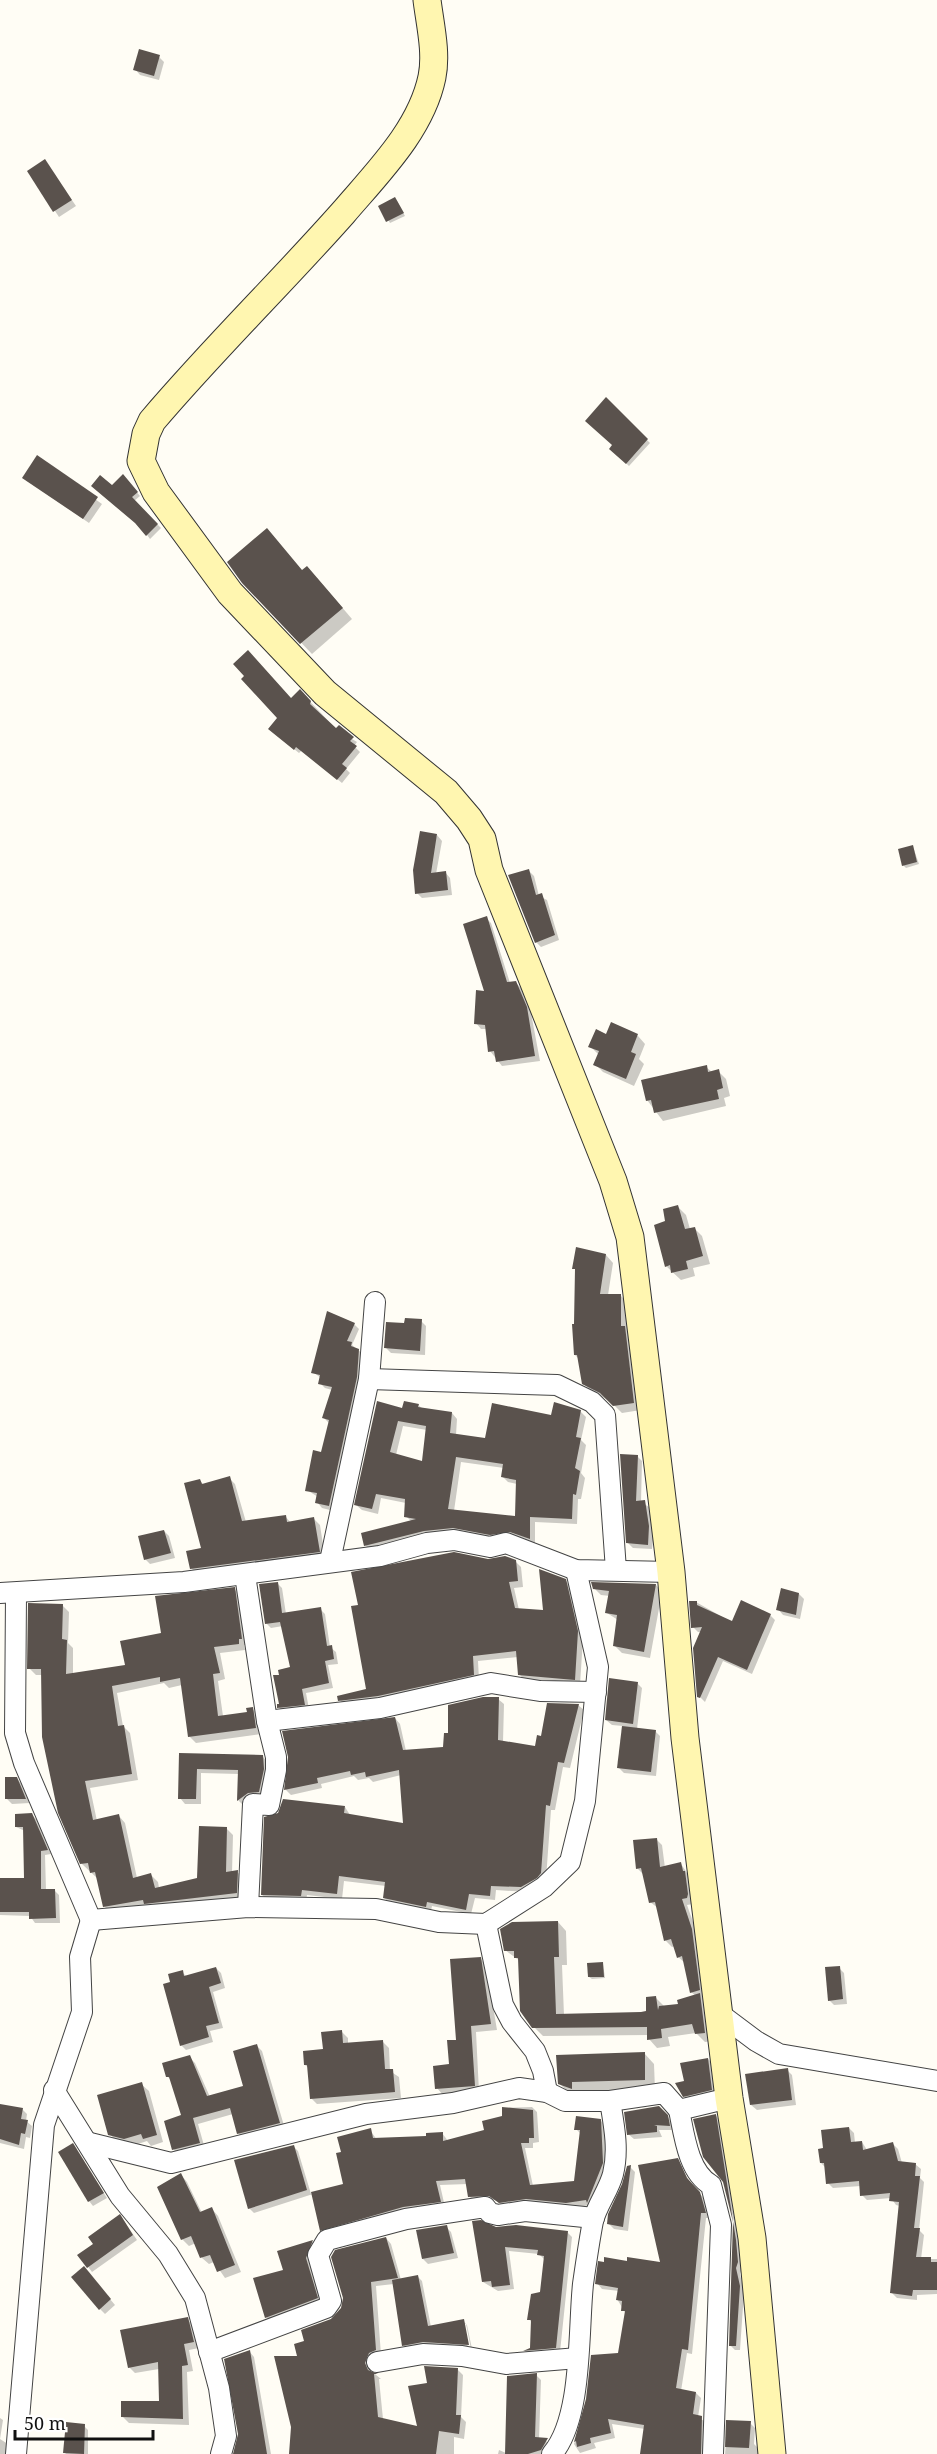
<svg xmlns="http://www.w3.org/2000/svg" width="937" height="2454" viewBox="0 0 937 2454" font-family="'Noto Serif',serif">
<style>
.shadow{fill:#0003;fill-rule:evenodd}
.building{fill:#5a524d;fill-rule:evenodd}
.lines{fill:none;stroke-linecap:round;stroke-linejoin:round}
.minor-casing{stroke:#444;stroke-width:22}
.secondary-casing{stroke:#333;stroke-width:29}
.minor{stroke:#fff;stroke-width:20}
.secondary{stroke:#fff6b0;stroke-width:27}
</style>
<rect width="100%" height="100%" fill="#fffdf5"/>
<g class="shadow">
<path d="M 159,57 L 164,62 L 159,80 L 140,75 L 135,69 Z"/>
<path d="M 45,161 L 76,206 L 59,217 L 29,172 Z"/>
<path d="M 397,201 L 405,216 L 390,223 L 380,206 Z"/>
<path d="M 606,399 L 650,443 L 629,466 L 611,449 L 614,445 Z"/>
<path d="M 37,458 L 102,504 L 89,523 L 23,478 Z"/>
<path d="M 123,476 L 140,496 L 134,501 L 161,528 L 150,539 L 112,487 Z"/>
<path d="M 317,578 L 352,619 L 312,654 L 243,582 Z"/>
<path d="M 300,691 L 337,730 L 357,742 L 354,746 L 360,752 L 346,769 L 350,773 L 342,783 L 302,750 L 299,753 L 274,733 L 291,700 Z"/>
<path d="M 437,835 L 442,841 L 436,874 L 445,872 L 450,878 L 452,895 L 422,898 L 417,893 Z"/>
<path d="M 913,847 L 919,864 L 906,868 L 903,865 Z"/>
<path d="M 529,871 L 534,876 L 539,896 L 547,900 L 559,940 L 541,947 L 536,942 Z"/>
<path d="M 486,918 L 491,923 L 510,983 L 516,983 L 521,988 L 531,1013 L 540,1061 L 502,1066 L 490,1051 L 487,1029 L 481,1029 L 476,1023 L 486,992 Z"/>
<path d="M 611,1024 L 638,1036 L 645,1044 L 639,1059 L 644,1064 L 634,1086 L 603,1072 L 595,1064 L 599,1055 L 590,1046 L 607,1036 Z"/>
<path d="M 706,1067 L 712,1072 L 718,1071 L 726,1079 L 730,1096 L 724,1098 L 726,1106 L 663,1121 L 647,1100 Z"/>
<path d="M 678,1207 L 686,1215 L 690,1229 L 694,1228 L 702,1236 L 710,1264 L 693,1268 L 695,1276 L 681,1280 L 666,1266 Z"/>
<path d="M 606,1255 L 613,1263 L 608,1295 L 620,1295 L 628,1303 L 641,1410 L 622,1413 L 610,1401 L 591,1391 L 583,1383 L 579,1359 L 575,1355 L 577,1271 L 574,1268 Z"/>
<path d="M 421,1321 L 426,1326 L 425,1355 L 391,1353 L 386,1348 Z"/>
<path d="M 354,1324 L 359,1329 L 352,1345 L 364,1355 L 334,1511 L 322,1508 L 317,1502 L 318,1497 L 307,1490 L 322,1454 L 329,1423 L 324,1418 L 332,1390 L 325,1388 L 320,1383 L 321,1378 L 313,1372 Z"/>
<path d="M 378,1403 L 404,1410 L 418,1405 L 423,1409 L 452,1413 L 457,1419 L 456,1435 L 486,1439 L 552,1417 L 580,1411 L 586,1417 L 581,1440 L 586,1445 L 581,1473 L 585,1478 L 581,1499 L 578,1499 L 577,1524 L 535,1522 L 535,1544 L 516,1537 L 371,1551 L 365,1545 L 412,1522 L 406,1516 L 406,1503 L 381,1498 L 378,1514 L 362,1510 L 356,1505 ZM 403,1426 L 427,1430 L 423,1463 L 396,1455 ZM 461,1462 L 504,1468 L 502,1476 L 508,1482 L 517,1484 L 516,1518 L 454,1511 Z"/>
<path d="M 637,1456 L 642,1461 L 641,1502 L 649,1507 L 654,1532 L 652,1549 L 633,1548 L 628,1543 Z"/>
<path d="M 229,1478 L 235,1484 L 246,1522 L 285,1516 L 291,1523 L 314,1519 L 320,1525 L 325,1558 L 198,1575 L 191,1568 L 203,1549 L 200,1481 L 204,1485 Z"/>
<path d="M 164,1531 L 169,1536 L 175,1558 L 150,1564 L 145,1559 Z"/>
<path d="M 488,1560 L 515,1561 L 521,1567 L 523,1587 L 514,1588 L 519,1610 L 545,1612 L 565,1580 L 571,1586 L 583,1638 L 580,1685 L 525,1681 L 520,1675 L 518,1657 L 478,1661 L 479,1680 L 346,1706 L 340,1700 L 367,1690 Z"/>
<path d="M 277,1583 L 282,1588 L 286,1614 L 320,1609 L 325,1614 L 330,1647 L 336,1652 L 338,1664 L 328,1665 L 333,1688 L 306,1693 L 309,1709 L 283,1712 L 279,1707 L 281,1705 L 280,1676 L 292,1668 L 283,1626 L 271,1628 L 266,1623 Z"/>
<path d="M 656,1585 L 662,1592 L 650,1658 L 622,1653 L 615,1646 L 618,1620 L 607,1613 L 610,1596 L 601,1595 L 594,1588 Z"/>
<path d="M 234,1589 L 241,1596 L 248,1645 L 244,1645 L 245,1650 L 220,1653 L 225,1679 L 218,1681 L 223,1716 L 249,1713 L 252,1709 L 259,1715 L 262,1734 L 196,1743 L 189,1736 L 182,1685 L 169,1688 L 164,1683 L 117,1693 L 123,1726 L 130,1733 L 138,1780 L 90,1788 L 97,1821 L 119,1816 L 125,1823 L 137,1878 L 151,1875 L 158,1882 L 159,1888 L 199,1880 L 226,1828 L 233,1835 L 232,1873 L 237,1872 L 244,1878 L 243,1899 L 111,1913 L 104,1906 L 98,1879 L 82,1864 L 42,1675 L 36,1675 L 29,1668 L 62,1605 L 69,1612 L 68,1643 L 73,1648 L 73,1675 L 127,1666 L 162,1634 Z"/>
<path d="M 799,1594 L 804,1599 L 800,1619 L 783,1615 L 778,1609 Z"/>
<path d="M 696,1602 L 733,1623 L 770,1615 L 775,1620 L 752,1674 L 723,1661 L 705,1702 L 699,1696 L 702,1632 L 698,1632 L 693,1627 Z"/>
<path d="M 637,1683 L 642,1688 L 637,1729 L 655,1731 L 660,1736 L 656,1776 L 624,1773 L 619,1768 L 623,1726 L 612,1725 L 606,1720 Z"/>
<path d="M 498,1699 L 504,1704 L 503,1742 L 536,1748 L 543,1738 L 578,1705 L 584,1710 L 570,1768 L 563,1767 L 555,1810 L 551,1810 L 546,1879 L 527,1892 L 496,1890 L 495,1900 L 475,1898 L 471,1914 L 432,1906 L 431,1911 L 390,1903 L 384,1898 L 386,1886 L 344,1881 L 342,1899 L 307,1895 L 306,1901 L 268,1900 L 262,1895 L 345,1807 L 350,1815 L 405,1824 L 401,1775 L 373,1782 L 369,1778 L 358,1780 L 354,1776 L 321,1784 L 322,1788 L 291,1795 L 286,1790 L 290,1757 L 395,1718 L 400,1724 L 406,1751 L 444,1748 L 449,1735 Z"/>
<path d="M 181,1755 L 262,1756 L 268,1762 L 264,1797 L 254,1798 L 243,1805 L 238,1800 L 239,1774 L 201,1773 L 201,1804 L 185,1804 L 180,1798 Z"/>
<path d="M 16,1778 L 22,1784 L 30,1803 L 12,1804 L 7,1799 Z"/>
<path d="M 32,1815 L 37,1820 L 51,1854 L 45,1855 L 46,1890 L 54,1890 L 59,1895 L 60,1923 L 35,1923 L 30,1916 L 0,1915 L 0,1880 L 25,1880 L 25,1831 L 16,1827 Z"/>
<path d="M 656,1839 L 662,1845 L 665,1868 L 681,1864 L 691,1879 L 693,1904 L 687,1905 L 698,1936 L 705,1996 L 702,1997 L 708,2004 L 713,2041 L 705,2042 L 696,2033 L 668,2037 L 670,2046 L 657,2048 L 649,2039 L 649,2035 L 543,2036 L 534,2027 L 520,1961 L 505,1950 L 558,1922 L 566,1931 L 567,1965 L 562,1965 L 564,2015 L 648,2013 L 656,1998 L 665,2007 L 680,2005 L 696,1996 L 691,1992 L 685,1963 L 678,1957 L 675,1946 L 672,1947 L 666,1941 L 658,1908 L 650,1902 L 644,1875 L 637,1868 Z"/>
<path d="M 480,1958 L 486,1965 L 497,2030 L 476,2032 L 479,2092 L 443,2095 L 437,2088 L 451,2066 Z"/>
<path d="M 603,1964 L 605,1978 L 592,1979 L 589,1977 Z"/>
<path d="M 216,1968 L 221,1973 L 225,1988 L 213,1992 L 223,2028 L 210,2031 L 213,2042 L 186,2050 L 181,2045 L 182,1972 L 187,1977 Z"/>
<path d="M 839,1968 L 844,1973 L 847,2004 L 834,2005 L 829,2000 Z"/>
<path d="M 342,2032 L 348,2038 L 348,2045 L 383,2042 L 389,2048 L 390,2071 L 399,2077 L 401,2098 L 317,2104 L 311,2098 L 309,2068 L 305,2065 L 324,2051 Z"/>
<path d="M 256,2045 L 262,2051 L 285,2129 L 244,2139 L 238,2133 L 233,2114 L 198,2124 L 205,2149 L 179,2155 L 174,2150 L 183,2116 L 172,2081 L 168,2077 L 189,2057 L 195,2063 L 210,2097 L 245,2087 Z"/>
<path d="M 644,2053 L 654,2064 L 655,2090 L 570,2094 L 559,2083 Z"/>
<path d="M 708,2059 L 713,2064 L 716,2095 L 690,2101 L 684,2096 L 686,2083 Z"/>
<path d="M 787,2070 L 792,2075 L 796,2105 L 757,2110 L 751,2105 Z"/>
<path d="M 141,2084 L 149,2091 L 163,2142 L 151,2146 L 147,2141 L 132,2146 L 117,2142 L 110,2134 Z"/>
<path d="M 0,2105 L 22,2109 L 27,2114 L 26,2121 L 32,2126 L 30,2138 L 26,2137 L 24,2149 L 0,2143 Z"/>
<path d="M 532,2107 L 537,2112 L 539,2142 L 533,2143 L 533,2148 L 525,2148 L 533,2186 L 575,2182 L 581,2134 L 576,2129 L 600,2120 L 606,2126 L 606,2177 L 590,2205 L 572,2208 L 505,2207 L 495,2200 L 475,2202 L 470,2197 L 468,2184 L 440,2185 L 445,2207 L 327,2235 L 322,2230 L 313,2194 L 254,2213 L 249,2208 L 293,2146 L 298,2151 L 311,2194 L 345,2185 L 343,2153 L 370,2130 L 377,2140 L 427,2137 L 442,2133 L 448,2141 L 486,2131 L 504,2118 L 504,2108 Z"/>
<path d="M 659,2107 L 672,2122 L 674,2130 L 659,2130 L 662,2137 L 634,2139 L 628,2134 Z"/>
<path d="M 715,2115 L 720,2120 L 740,2246 L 742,2268 L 740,2274 L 744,2292 L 740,2350 L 735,2350 L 730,2345 L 734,2222 L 724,2181 Z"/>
<path d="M 849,2128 L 854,2133 L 855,2143 L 862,2142 L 867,2150 L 893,2144 L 898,2149 L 902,2163 L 915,2164 L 921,2169 L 920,2178 L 924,2182 L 919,2230 L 924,2235 L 921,2259 L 937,2259 L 937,2294 L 917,2295 L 917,2300 L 897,2298 L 892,2293 L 900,2206 L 896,2205 L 891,2198 L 867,2200 L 862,2195 L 861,2186 L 833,2188 L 828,2183 L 826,2168 L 821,2163 L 824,2150 Z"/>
<path d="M 73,2145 L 107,2198 L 93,2206 L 89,2201 Z"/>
<path d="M 677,2159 L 692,2186 L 705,2199 L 710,2218 L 706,2218 L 692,2354 L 687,2353 L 681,2391 L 696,2393 L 701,2398 L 698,2417 L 707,2423 L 706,2454 L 641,2454 L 645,2429 L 612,2424 L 615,2438 L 594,2443 L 596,2448 L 580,2453 L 574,2444 L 587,2400 L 620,2354 L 626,2314 L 617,2299 L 619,2291 L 602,2289 L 597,2283 L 662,2264 Z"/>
<path d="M 630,2167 L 635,2172 L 628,2231 L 614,2229 L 609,2224 Z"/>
<path d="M 181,2175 L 187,2182 L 202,2213 L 212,2209 L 218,2216 L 241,2272 L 225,2278 L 214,2262 L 209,2264 L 202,2258 L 196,2243 L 189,2246 L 182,2239 Z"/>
<path d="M 124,2221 L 137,2240 L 92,2272 L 79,2255 Z"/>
<path d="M 446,2227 L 451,2232 L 458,2258 L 428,2264 L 423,2259 Z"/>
<path d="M 495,2228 L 567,2232 L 572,2237 L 560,2352 L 529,2355 L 525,2351 L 532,2350 L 532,2323 L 529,2319 L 542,2294 L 545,2260 L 539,2254 L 509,2251 L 514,2289 L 498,2291 L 483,2282 Z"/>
<path d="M 386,2238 L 391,2244 L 401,2280 L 418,2277 L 422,2281 L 431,2327 L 463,2321 L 466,2324 L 463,2324 L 468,2348 L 407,2349 L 403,2345 L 394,2284 L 376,2286 L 381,2355 L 374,2358 L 370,2370 L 381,2379 L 379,2379 L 383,2419 L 419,2428 L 429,2384 L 457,2369 L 463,2375 L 461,2417 L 466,2422 L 464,2439 L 454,2437 L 454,2454 L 290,2454 L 299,2358 L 306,2342 L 342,2309 Z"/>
<path d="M 313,2242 L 319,2248 L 324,2305 L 273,2324 L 266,2317 L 285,2271 L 279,2252 Z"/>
<path d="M 88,2273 L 115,2305 L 105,2314 L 100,2309 Z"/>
<path d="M 187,2319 L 193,2325 L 199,2348 L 189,2350 L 193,2371 L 187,2372 L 189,2425 L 129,2423 L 123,2417 L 160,2402 L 159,2369 L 135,2373 L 129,2367 Z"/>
<path d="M 466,2324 L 467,2325 L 472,2349 L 471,2349 Z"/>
<path d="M 249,2351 L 254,2357 L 271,2454 L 234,2454 L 239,2439 Z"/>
<path d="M 536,2375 L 541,2380 L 539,2439 L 544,2439 L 550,2445 L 546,2454 L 498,2454 L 499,2450 L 506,2453 Z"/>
<path d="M 0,2418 L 3,2420 L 0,2439 L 11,2446 L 10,2454 L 0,2454 Z"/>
<path d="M 728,2421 L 750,2423 L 755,2428 L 754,2444 L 759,2449 L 759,2454 L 725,2454 Z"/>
<path d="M 84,2426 L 88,2430 L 88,2454 L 66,2454 L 64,2452 Z"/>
</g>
<g class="building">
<path d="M 139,49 L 160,55 L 154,76 L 133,70 Z"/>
<path d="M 45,159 L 72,200 L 53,212 L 27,171 Z"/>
<path d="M 395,197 L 404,213 L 386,222 L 378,206 Z"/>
<path d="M 606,397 L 648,439 L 626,464 L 609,449 L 612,445 L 585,421 Z"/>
<path d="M 37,455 L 98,497 L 83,519 L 22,478 Z"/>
<path d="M 123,474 L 138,492 L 132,497 L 158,524 L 146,536 L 135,523 L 91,486 L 100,475 L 112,485 Z"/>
<path d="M 267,528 L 302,570 L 307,566 L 343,608 L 300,644 L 242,583 L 227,562 Z"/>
<path d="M 248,650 L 291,698 L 300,689 L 311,701 L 310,704 L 336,728 L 339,725 L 354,737 L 350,741 L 357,746 L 342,764 L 347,768 L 337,780 L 296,747 L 294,750 L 268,729 L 277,718 L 241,679 L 244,676 L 233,664 Z"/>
<path d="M 420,831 L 437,834 L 431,873 L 446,871 L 448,890 L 415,894 L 413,870 Z"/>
<path d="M 913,845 L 917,862 L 902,866 L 898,849 Z"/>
<path d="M 529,869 L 536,895 L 542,893 L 555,935 L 535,943 L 508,875 Z"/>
<path d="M 487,916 L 507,982 L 516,981 L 527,1007 L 535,1056 L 496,1062 L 494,1051 L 488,1052 L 485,1025 L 474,1024 L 476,990 L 484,991 L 463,924 Z"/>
<path d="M 611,1022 L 638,1034 L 631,1052 L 636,1054 L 626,1079 L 593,1065 L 599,1051 L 588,1047 L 596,1029 L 606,1034 Z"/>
<path d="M 707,1065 L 708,1072 L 719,1069 L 723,1088 L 717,1090 L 719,1099 L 654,1113 L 651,1100 L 646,1101 L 641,1080 Z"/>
<path d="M 678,1205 L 685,1229 L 695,1227 L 703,1256 L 686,1261 L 688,1269 L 671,1273 L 670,1265 L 665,1267 L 654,1225 L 665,1221 L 663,1209 Z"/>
<path d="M 576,1247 L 606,1254 L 600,1294 L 621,1294 L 621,1326 L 625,1326 L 634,1403 L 613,1406 L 600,1393 L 582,1384 L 577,1355 L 574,1355 L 572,1324 L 574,1324 L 575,1269 L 572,1269 Z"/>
<path d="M 327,1311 L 355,1323 L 347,1341 L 352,1342 L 351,1346 L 359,1349 L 357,1377 L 329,1506 L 315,1503 L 317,1493 L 305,1491 L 313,1450 L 321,1452 L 329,1420 L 322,1418 L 332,1387 L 318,1384 L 320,1375 L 311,1373 Z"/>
<path d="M 405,1318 L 422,1319 L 420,1351 L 384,1348 L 386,1322 L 404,1323 Z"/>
<path d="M 377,1401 L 402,1408 L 404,1401 L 419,1404 L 418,1407 L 452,1412 L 450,1433 L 485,1438 L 492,1403 L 551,1415 L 554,1402 L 581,1410 L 576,1437 L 581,1438 L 575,1468 L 580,1471 L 576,1495 L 573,1494 L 572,1519 L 530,1517 L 530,1539 L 510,1532 L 490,1535 L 453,1528 L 424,1531 L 364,1546 L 361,1533 L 416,1519 L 404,1517 L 405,1499 L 376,1494 L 372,1509 L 354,1505 ZM 398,1421 L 426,1426 L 422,1461 L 390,1452 ZM 456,1457 L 503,1464 L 501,1477 L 516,1480 L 515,1516 L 448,1509 Z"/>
<path d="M 620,1454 L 638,1455 L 636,1501 L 645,1500 L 649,1526 L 648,1545 L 626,1543 Z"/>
<path d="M 230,1476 L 242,1521 L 286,1515 L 287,1522 L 314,1517 L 320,1552 L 190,1569 L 186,1551 L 201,1548 L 184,1483 L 200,1479 L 202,1484 Z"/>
<path d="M 164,1530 L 171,1553 L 144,1560 L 138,1536 Z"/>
<path d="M 454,1552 L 488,1559 L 505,1556 L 516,1560 L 518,1581 L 509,1582 L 515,1608 L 543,1610 L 539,1569 L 566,1579 L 578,1631 L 575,1680 L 518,1675 L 516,1651 L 473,1656 L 474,1675 L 378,1696 L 338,1701 L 337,1696 L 366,1689 L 351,1606 L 358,1605 L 351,1572 Z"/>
<path d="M 278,1582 L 282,1613 L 321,1607 L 327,1646 L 332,1645 L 334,1659 L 325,1661 L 329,1683 L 302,1689 L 305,1705 L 277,1708 L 277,1704 L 279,1704 L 273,1675 L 279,1675 L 278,1670 L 290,1667 L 280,1622 L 265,1624 L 259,1584 Z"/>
<path d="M 591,1582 L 656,1584 L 644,1652 L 613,1646 L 617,1615 L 605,1613 L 609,1591 L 593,1589 Z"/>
<path d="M 235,1587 L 242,1639 L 239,1639 L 239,1644 L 214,1647 L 220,1673 L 213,1674 L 218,1716 L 247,1712 L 246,1708 L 253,1707 L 256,1728 L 188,1737 L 180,1678 L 160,1682 L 160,1677 L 112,1686 L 118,1726 L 124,1725 L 132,1774 L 85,1781 L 93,1820 L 119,1814 L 133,1878 L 151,1873 L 155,1888 L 197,1878 L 199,1826 L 227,1827 L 226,1872 L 238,1870 L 237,1893 L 144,1904 L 143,1900 L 103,1907 L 95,1872 L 90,1873 L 88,1863 L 80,1864 L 58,1813 L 42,1737 L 41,1669 L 27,1669 L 28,1603 L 63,1604 L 62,1639 L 67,1640 L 66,1674 L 125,1665 L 120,1641 L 161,1633 L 155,1596 Z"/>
<path d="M 781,1588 L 799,1593 L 796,1615 L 776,1610 Z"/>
<path d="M 741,1600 L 771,1614 L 747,1670 L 718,1657 L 700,1698 L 697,1697 L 693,1648 L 702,1627 L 691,1628 L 689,1601 L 697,1601 L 697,1605 L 732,1621 Z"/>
<path d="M 609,1678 L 638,1682 L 633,1724 L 605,1720 Z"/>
<path d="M 483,1697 L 499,1697 L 498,1740 L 535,1746 L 537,1735 L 541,1736 L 547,1703 L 579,1704 L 564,1763 L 558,1762 L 550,1806 L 546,1805 L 541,1873 L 537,1878 L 521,1887 L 491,1886 L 490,1896 L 469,1894 L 466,1910 L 427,1902 L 426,1907 L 383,1898 L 385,1882 L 339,1876 L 337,1894 L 302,1890 L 301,1896 L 261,1895 L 264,1817 L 278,1813 L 283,1799 L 345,1806 L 344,1813 L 403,1823 L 399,1770 L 366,1777 L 365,1772 L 351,1775 L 350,1771 L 317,1778 L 318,1783 L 284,1790 L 288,1757 L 282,1731 L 395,1717 L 403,1750 L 443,1747 L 444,1733 L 448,1733 L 448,1705 Z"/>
<path d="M 622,1726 L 656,1730 L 651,1772 L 617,1768 Z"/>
<path d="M 179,1753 L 263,1755 L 264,1769 L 259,1792 L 248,1793 L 237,1801 L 238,1770 L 197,1769 L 196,1799 L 178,1799 Z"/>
<path d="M 5,1777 L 17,1777 L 26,1799 L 5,1799 Z"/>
<path d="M 32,1813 L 48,1850 L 41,1851 L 41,1889 L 55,1889 L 56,1918 L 29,1919 L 29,1912 L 0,1912 L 0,1878 L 24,1878 L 23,1827 L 15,1827 L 15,1814 Z"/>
<path d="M 657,1838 L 660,1867 L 681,1862 L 683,1871 L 685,1871 L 688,1894 L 687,1898 L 682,1899 L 692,1929 L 700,1990 L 690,1993 L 682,1956 L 677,1958 L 671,1939 L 664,1941 L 655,1902 L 649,1903 L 641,1868 L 636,1869 L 633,1840 Z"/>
<path d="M 558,1921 L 559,1957 L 554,1957 L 556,2014 L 641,2012 L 646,2011 L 646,1997 L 656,1996 L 658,2010 L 659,2006 L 678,2004 L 677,2000 L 700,1993 L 705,2033 L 695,2034 L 692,2024 L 661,2029 L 662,2038 L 647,2040 L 647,2027 L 532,2028 L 520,2011 L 518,1958 L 514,1958 L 514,1951 L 504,1951 L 500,1929 L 512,1922 Z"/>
<path d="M 481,1957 L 491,2024 L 471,2026 L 475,2086 L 435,2089 L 433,2066 L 449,2064 L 447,2040 L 456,2040 L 450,1959 Z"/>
<path d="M 603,1962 L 604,1977 L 588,1977 L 587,1963 Z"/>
<path d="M 840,1966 L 843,1999 L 828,2001 L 825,1967 Z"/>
<path d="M 216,1967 L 221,1983 L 209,1987 L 219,2023 L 206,2026 L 209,2037 L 180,2046 L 163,1984 L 170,1982 L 168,1974 L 183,1970 L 184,1976 Z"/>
<path d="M 342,2030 L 343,2043 L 383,2040 L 385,2069 L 393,2069 L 395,2092 L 310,2099 L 307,2065 L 304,2065 L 303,2051 L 323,2049 L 321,2032 Z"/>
<path d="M 257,2044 L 280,2123 L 237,2134 L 230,2108 L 193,2118 L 200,2143 L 172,2150 L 164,2121 L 181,2115 L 169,2077 L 166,2077 L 162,2063 L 190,2055 L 207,2096 L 243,2086 L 233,2051 Z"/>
<path d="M 645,2052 L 645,2080 L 572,2082 L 572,2089 L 558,2084 L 556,2055 Z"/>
<path d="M 708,2058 L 712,2090 L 683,2097 L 675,2083 L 684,2081 L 680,2063 Z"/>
<path d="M 788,2068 L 792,2100 L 750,2105 L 745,2074 Z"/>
<path d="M 142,2082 L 157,2135 L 143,2139 L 141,2134 L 124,2139 L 108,2135 L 97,2095 Z"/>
<path d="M 0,2104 L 23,2108 L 21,2119 L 28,2120 L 25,2134 L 21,2133 L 19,2145 L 0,2139 Z"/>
<path d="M 659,2106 L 668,2115 L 670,2126 L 654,2125 L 657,2126 L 657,2132 L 627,2135 L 624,2112 Z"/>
<path d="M 502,2107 L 533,2110 L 534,2138 L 529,2138 L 529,2143 L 521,2143 L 530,2185 L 574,2181 L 580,2130 L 574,2130 L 576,2116 L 601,2119 L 603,2163 L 587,2203 L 586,2200 L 566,2203 L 526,2199 L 499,2203 L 489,2196 L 468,2197 L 465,2179 L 436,2181 L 441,2202 L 403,2207 L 320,2231 L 311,2192 L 343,2184 L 336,2153 L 341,2152 L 337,2137 L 371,2128 L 373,2138 L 426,2136 L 426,2133 L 443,2132 L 443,2141 L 484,2130 L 482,2121 L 502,2116 Z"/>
<path d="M 716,2114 L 736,2240 L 738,2262 L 736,2268 L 740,2286 L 736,2346 L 729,2346 L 733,2222 L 723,2182 L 703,2157 L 693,2119 Z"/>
<path d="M 849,2127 L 851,2142 L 862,2141 L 863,2150 L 893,2142 L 898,2161 L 916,2163 L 915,2176 L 920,2176 L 914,2228 L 920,2228 L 916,2257 L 931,2257 L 931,2262 L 937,2262 L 937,2290 L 913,2290 L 912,2296 L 890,2293 L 899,2202 L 889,2201 L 890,2193 L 860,2196 L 859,2181 L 826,2184 L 824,2163 L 820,2163 L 818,2149 L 823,2148 L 821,2130 Z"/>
<path d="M 73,2143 L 104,2193 L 88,2202 L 58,2152 Z"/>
<path d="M 294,2145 L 307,2190 L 248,2209 L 234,2160 Z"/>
<path d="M 678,2158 L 687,2178 L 700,2192 L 706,2213 L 701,2213 L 688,2350 L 682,2349 L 676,2388 L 696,2392 L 693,2414 L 702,2416 L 701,2454 L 640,2454 L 644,2425 L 608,2419 L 611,2433 L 590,2438 L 591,2443 L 577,2447 L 576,2441 L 574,2442 L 586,2399 L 591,2355 L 618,2353 L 625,2311 L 621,2311 L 622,2301 L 616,2300 L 618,2288 L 595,2284 L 598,2261 L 604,2262 L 604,2257 L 627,2261 L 627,2257 L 660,2262 L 638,2165 Z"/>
<path d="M 631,2165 L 623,2227 L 607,2224 L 608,2214 L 622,2184 L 627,2166 Z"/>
<path d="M 181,2173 L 200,2212 L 212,2207 L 235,2265 L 217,2272 L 210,2255 L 200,2258 L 191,2236 L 181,2240 L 157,2187 Z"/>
<path d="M 120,2214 L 133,2235 L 87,2268 L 77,2255 L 93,2244 L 88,2237 Z"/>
<path d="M 481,2220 L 496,2227 L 516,2225 L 568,2231 L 556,2348 L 523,2351 L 530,2348 L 531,2320 L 527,2320 L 531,2294 L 540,2292 L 544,2256 L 537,2255 L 538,2250 L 505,2247 L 510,2285 L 492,2287 L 491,2281 L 482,2282 L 472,2221 Z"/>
<path d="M 447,2225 L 454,2253 L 422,2259 L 416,2230 Z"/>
<path d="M 386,2237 L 398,2278 L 371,2282 L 376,2350 L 369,2353 L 365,2363 L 368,2370 L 378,2374 L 374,2374 L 378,2417 L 417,2426 L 408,2386 L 427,2383 L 424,2366 L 458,2368 L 456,2415 L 461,2415 L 459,2434 L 439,2431 L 436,2454 L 289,2454 L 291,2427 L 274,2356 L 297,2356 L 294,2344 L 304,2341 L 301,2330 L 331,2319 L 341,2308 L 343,2298 L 331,2257 L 335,2250 Z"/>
<path d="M 313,2240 L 306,2258 L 318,2298 L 265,2318 L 253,2278 L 283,2270 L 277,2251 Z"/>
<path d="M 84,2266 L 111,2299 L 99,2310 L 71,2277 Z"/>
<path d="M 418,2275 L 428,2326 L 464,2319 L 469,2345 L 423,2342 L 402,2346 L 392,2280 Z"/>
<path d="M 188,2317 L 194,2342 L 184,2344 L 188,2365 L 182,2366 L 183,2419 L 121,2417 L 121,2401 L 159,2401 L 158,2362 L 128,2368 L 120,2330 Z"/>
<path d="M 250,2350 L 267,2454 L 233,2454 L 238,2434 L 224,2359 Z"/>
<path d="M 537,2373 L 535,2437 L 548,2438 L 541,2450 L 528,2454 L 505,2454 L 507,2376 Z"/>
<path d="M 726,2420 L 751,2421 L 749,2448 L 725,2447 Z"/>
<path d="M 66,2422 L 85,2424 L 84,2454 L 63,2453 Z"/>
</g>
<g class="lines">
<defs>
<g id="minor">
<path d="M 369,1379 L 557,1385 L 592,1402 L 605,1415 L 616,1570"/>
<path d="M 330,1561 L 369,1379 L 375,1302"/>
<path d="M 245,1575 L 267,1721 L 276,1757 L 276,1770 L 269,1805 L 253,1804 L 248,1907"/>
<path d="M 0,1593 L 184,1582 L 380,1556 L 427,1543 L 454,1540 L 490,1547 L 506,1543 L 576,1570 L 671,1572"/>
<path d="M 16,1594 L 15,1733 L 24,1763 L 91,1920 L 248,1907 L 376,1909 L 439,1922 L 486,1924 L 544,1887 L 570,1862 L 585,1801 L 598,1667 L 576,1570"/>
<path d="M 267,1721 L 380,1708 L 491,1683 L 540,1691 L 596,1692"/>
<path d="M 486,1924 L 503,2005 L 512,2022 L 535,2051 L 543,2071 L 547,2092"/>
<path d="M 720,2014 L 756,2041 L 779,2054 L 937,2081"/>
<path d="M 54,2090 L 120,2196 L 168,2254 L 195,2298 L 219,2388 L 226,2436 L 221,2454"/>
<path d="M 679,2110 C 684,2134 688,2172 711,2185 L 721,2225 L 713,2454"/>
<path d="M 90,2143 L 171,2163 L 366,2114 L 453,2103 L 519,2088 L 547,2092 L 565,2101 L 610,2101 L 664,2093 L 679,2110 L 729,2098"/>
<path d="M 209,2352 L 326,2308 L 331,2301 L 318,2255 L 327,2240 L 406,2219 L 485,2207 L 490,2213 L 498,2215 L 525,2211 L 594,2218"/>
<path d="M 377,2362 L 423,2354 L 462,2356 L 506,2364 L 578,2358"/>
<path d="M 16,2454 L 44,2125 L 82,2012 L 80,1957 L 91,1920"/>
<path d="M 552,2454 C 583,2418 578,2331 583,2284 C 586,2263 589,2242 593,2221 C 597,2205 609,2190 613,2174 C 619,2150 614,2125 610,2101"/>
</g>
<path id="secondary" d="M 427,0 C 430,24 437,53 432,77 C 421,130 377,173 343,213 C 281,283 213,349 152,421 L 146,434 L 141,461 L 156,492 L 230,593 L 325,693 L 446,792 L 469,819 L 482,839 L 489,870 L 613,1181 L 630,1237 L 671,1572 L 685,1738 L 729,2098 L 752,2238 L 772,2454"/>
</defs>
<use href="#minor" class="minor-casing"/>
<use href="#secondary" class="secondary-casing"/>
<use href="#minor" class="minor"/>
<use href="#secondary" class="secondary"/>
</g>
<path d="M15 2430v9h138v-9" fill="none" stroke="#111111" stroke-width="3"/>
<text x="24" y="2430" font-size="18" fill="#111111" stroke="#ffffff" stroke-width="4.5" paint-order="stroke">50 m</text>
</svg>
